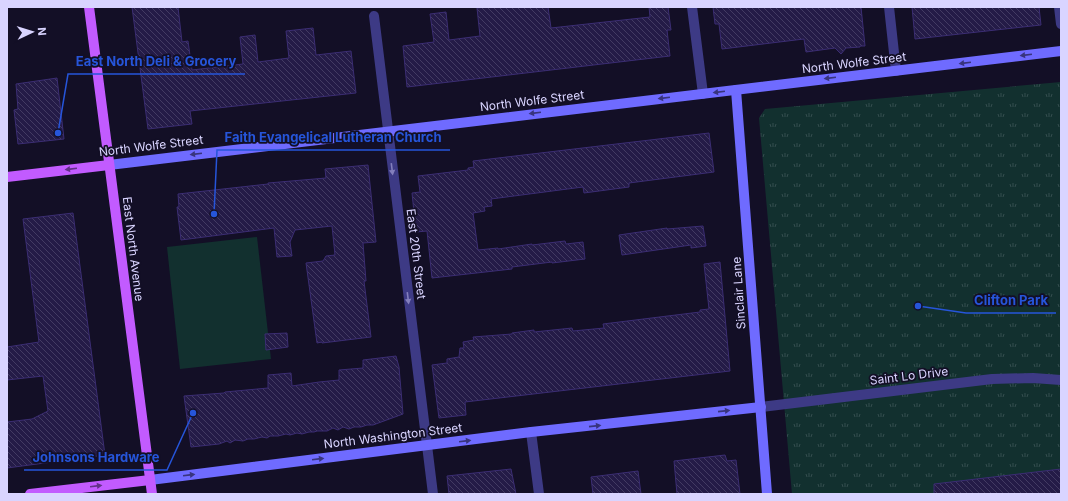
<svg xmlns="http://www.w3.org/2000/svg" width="1068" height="501" viewBox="0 0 1068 501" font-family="Inter,sans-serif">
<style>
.green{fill:#12302f}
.park{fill:url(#park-tufts)}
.building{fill:url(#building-back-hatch);stroke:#3b2d73}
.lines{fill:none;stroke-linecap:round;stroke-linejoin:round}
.street{stroke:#3d3a85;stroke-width:10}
.secondary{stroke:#6f6bff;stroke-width:10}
.primary{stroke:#c25bff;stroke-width:10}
.oneway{fill:#38347d}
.oneway2{fill:#623188}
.oneway3{fill:#837fbc}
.labels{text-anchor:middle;stroke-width:3.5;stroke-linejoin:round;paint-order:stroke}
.street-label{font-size:12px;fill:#d9d4ff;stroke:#130f26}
.leader{fill:none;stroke:#2655da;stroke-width:1.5}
.callout-dot{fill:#2655da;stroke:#130f26;stroke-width:1.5}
.callout-label{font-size:13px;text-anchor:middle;font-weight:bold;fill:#2655da;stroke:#130f26;stroke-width:3.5;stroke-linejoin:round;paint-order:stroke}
</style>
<defs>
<pattern id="park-tufts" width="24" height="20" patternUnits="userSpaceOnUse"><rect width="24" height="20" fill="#12302f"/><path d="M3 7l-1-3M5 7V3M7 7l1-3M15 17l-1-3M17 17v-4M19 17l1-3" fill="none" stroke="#344d4e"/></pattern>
<pattern id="building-back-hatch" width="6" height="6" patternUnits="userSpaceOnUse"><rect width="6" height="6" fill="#241b47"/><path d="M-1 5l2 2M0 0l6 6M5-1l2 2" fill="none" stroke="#433b63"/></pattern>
</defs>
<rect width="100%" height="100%" fill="#130f26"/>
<path class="green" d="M 257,237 L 271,359 L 180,369 L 167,247 Z"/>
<path class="park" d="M 1061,82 L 1061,494 L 792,494 L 759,118 L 765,109 Z"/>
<g class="building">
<path d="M 132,7 L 178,7 L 182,42 L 188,41 L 192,70 L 243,64 L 240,37 L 255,35 L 258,62 L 289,58 L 286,31 L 313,28 L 316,55 L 351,51 L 356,93 L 190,111 L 192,124 L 148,129 Z"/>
<path d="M 487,7 L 548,7 L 551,28 L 650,17 L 649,7 L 668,7 L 671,30 L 667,30 L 670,56 L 407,87 L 403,46 L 434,42 L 430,14 L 446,12 L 449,40 L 480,36 L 477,8 Z"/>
<path d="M 713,7 L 861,7 L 865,46 L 860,46 L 860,47 L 846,48 L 841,54 L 835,48 L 806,52 L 804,39 L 722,49 L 719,24 L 715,24 Z"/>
<path d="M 912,7 L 1039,7 L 1041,25 L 915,39 Z"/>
<path d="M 57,78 L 64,139 L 18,144 L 14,110 L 18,109 L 16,84 Z"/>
<path d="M 709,133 L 714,172 L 629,183 L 629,187 L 584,193 L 583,187 L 491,199 L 492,206 L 484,207 L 485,211 L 473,213 L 478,250 L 498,248 L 498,249 L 532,244 L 532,245 L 565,241 L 566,244 L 583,242 L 585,259 L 552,263 L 552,262 L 512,267 L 512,269 L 432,278 L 427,231 L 416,232 L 412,193 L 420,192 L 418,176 L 468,170 L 468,168 L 474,167 L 473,161 Z"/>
<path d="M 368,165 L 376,242 L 363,243 L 366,281 L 364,281 L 371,337 L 322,343 L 322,342 L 317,343 L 306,263 L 323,261 L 326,256 L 335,255 L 332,226 L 295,230 L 290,242 L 292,256 L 277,257 L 274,228 L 181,240 L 177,207 L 179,207 L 178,194 L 268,184 L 268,183 L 326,178 L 325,169 Z"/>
<path d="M 73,213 L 105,455 L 7,468 L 7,422 L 32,419 L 48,411 L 43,376 L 7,380 L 7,347 L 39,342 L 23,219 Z"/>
<path d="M 703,226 L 706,246 L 691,248 L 691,245 L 622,255 L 619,235 L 667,228 L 667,229 Z"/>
<path d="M 720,262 L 730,371 L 465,402 L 466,415 L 439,418 L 432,365 L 447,363 L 447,359 L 459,357 L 460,348 L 464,348 L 463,342 L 474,340 L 473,337 L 512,334 L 512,333 L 534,330 L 534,332 L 572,328 L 573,331 L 604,328 L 603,324 L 700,312 L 700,310 L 709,309 L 704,264 Z"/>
<path d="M 287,333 L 288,347 L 266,350 L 265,334 Z"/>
<path d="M 396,356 L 399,367 L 403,414 L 373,425 L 367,425 L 361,427 L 354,427 L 349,429 L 343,427 L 338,430 L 333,428 L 327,431 L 317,431 L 314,432 L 309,432 L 302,434 L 297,433 L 290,435 L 286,434 L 278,436 L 270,436 L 267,438 L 262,437 L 254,439 L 248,439 L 243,441 L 235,440 L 230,443 L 227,441 L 219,444 L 191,447 L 184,396 L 224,393 L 225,392 L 268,388 L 268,375 L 291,373 L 292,386 L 319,382 L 339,380 L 339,370 L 363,368 L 363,360 Z"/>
<path d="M 725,455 L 727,461 L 736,460 L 740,494 L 677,494 L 674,461 Z"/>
<path d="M 511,469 L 516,494 L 449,494 L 447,476 Z"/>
<path d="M 1061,469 L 1061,494 L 934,494 L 934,484 Z"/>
<path d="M 638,471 L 641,494 L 593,494 L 591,477 Z"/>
</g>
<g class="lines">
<g class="street">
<path d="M 692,7 L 703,94"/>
<path d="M 889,7 L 896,71"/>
<path d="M 1059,7 L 1061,24"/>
<path d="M 374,16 L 433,494"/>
<path d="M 761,407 L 992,379 L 1033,378 L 1061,380"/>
<path d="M 531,432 L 539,494"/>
</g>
<g class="secondary">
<path d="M 736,90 L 767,494"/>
<path d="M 109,165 L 1061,51"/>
<path d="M 150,480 L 531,432 L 761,407"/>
</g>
<g class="primary">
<path d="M 89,7 L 152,494"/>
<path d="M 7,177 L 109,165"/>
<path d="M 30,494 L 150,480"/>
</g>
</g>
<defs><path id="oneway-solid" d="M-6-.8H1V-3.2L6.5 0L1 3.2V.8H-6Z"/></defs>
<g class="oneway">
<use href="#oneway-solid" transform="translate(1026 55) rotate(173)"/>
<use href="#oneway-solid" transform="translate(965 63) rotate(173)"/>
<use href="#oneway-solid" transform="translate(830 78) rotate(173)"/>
<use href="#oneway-solid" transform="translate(719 92) rotate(173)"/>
<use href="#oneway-solid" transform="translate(664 98) rotate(173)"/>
<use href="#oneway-solid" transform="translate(535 113) rotate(173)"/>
<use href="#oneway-solid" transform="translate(196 154) rotate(173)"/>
<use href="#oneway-solid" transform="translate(724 411) rotate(-6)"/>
<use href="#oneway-solid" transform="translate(595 426) rotate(-6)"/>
<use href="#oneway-solid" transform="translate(465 441) rotate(-7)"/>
<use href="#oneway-solid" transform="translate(318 459) rotate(-7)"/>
<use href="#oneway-solid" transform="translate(189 475) rotate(-7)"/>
</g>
<g class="oneway2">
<use href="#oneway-solid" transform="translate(71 169) rotate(173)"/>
<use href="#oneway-solid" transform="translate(96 486) rotate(-7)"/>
</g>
<g class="oneway3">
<use href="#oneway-solid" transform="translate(392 169) rotate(83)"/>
<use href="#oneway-solid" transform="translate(408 298) rotate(83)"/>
</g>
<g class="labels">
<g class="street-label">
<text transform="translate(854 63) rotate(-7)" y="4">North Wolfe Street</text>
<text transform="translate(532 101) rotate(-7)" y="4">North Wolfe Street</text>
<text transform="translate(151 146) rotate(-7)" y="4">North Wolfe Street</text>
<text transform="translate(133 249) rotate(83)" y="4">East North Avenue</text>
<text transform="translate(416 254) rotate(83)" y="4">East 20th Street</text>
<text transform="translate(739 293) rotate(-94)" y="4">Sinclair Lane</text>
<text transform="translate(909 376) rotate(-7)" y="4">Saint Lo Drive</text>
<text transform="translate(393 436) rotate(-7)" y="4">North Washington Street</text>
</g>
</g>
<path class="leader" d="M58 133L68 74H245M214 214L217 150H450M918 306L966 313H1056M193 413L167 470H24"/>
<g class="callout-dot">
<circle cx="58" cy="133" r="4"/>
<circle cx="214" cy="214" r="4"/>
<circle cx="918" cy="306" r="4"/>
<circle cx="193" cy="413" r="4"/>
</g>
<g class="callout-label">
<text x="156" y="66">East North Deli &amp; Grocery</text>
<text x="333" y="142">Faith Evangelical Lutheran Church</text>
<text x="1011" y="305">Clifton Park</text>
<text x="96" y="462">Johnsons Hardware</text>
</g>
<rect width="1068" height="501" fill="none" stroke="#d9d4ff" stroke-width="16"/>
<g transform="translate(32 32) rotate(86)" stroke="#130f26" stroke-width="3" paint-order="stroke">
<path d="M0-3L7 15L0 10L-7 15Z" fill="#d9d4ff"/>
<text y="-6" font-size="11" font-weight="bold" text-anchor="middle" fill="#d9d4ff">N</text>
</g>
</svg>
